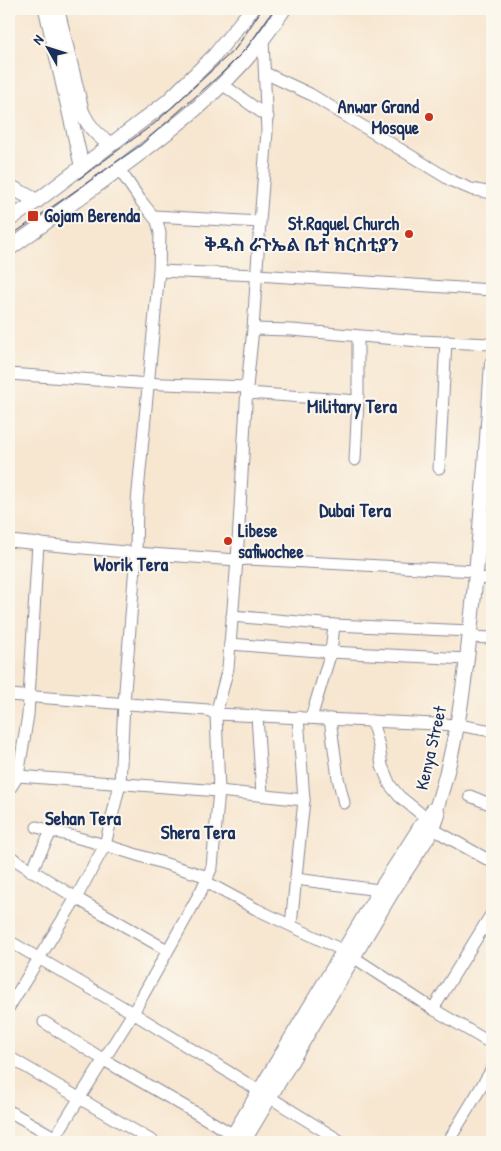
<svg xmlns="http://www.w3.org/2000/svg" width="501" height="1151" viewBox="0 0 501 1151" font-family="'Patrick Hand','Noto Sans Ethiopic',sans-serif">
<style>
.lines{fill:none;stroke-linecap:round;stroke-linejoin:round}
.minor-casing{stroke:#898a97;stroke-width:13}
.major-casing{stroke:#898a97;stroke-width:16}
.minor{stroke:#fff;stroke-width:11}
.major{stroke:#fff;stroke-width:14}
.tram{stroke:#1b2f5e;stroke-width:1}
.poi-dot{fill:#c8321e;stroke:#fbf7ec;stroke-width:2}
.labels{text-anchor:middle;stroke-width:4;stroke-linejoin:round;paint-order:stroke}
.poi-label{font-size:18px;font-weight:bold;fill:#1b2f5e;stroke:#fbf7ec;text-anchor:end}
.street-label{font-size:18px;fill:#1b2f5e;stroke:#fbf7ec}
.neighbourhood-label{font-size:19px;font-weight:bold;fill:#1b2f5e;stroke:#fbf7ec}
</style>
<rect width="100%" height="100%" fill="#fbf7ec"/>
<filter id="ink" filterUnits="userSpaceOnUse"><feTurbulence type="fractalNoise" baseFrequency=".02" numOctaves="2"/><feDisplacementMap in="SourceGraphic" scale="10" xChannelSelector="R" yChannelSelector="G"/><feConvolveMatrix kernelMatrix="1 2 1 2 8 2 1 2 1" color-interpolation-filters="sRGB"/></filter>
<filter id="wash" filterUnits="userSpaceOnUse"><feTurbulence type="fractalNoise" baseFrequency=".0096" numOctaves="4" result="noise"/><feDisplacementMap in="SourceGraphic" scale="20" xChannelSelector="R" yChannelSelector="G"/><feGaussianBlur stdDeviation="1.12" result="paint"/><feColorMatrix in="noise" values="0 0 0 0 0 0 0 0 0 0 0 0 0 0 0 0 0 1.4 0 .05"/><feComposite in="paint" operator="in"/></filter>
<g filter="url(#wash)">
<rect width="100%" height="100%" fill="#f7e6d0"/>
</g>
<g filter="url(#ink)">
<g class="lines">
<defs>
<g id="minor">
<path d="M 265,73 L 310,94 L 452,181 L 471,189 L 492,193"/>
<path d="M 222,84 L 268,117"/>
<path d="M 154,216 L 260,222"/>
<path d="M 159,271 L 257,275 L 492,290"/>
<path d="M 253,329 L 292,330 L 419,341 L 492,344"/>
<path d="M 9,374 L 137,383 L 247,387"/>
<path d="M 247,393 L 358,401"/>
<path d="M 355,460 L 358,401 L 358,337"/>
<path d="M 439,468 L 446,341"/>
<path d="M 9,541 L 136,553 L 237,560 L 249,559 L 476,571"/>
<path d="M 475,578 L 492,579"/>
<path d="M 232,616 L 334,625 L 470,631"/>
<path d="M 470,637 L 492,638"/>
<path d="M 230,644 L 331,652 L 467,659"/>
<path d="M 9,695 L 208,710 L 216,714 L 458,725 L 492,731"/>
<path d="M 257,715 L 262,795"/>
<path d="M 311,718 L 331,652 L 334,625"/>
<path d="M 330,719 L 338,778 L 344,803"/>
<path d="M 372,721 L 379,746 L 382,766 L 390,785 L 399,796 L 426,818"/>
<path d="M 18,776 L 219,791 L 304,800"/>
<path d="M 9,790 L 18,776 L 28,715 L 38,543"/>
<path d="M 470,796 L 492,805"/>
<path d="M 37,827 L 105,845 L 208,877"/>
<path d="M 433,829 L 492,862"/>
<path d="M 9,856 L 76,898 L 167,950"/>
<path d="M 31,871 L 52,830"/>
<path d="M 296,879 L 386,891"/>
<path d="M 206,882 L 256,909 L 344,951 L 433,1009 L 492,1044"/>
<path d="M 291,925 L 304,800 L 298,717"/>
<path d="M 9,941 L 133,1013 L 342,1142"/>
<path d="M 9,1007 L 76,898 L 105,845 L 120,784 L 124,703 L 136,553 L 137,502 L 159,271 L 160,233 L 157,221 L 141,201 L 119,169"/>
<path d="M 433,1009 L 492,913"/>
<path d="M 44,1022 L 104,1060 L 234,1135"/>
<path d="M 9,1057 L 154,1142"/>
<path d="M 9,1111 L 63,1142"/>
<path d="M 52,1142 L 133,1013 L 201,891 L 212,867 L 219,791 L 216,714 L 228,668 L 237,560 L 247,387 L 253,329 L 260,222 L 267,132 L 263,39"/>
<path d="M 448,1142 L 492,1069"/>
</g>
<g id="major">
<path d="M 46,9 L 82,167"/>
<path d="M 57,9 L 82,112 C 88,125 98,137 111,144"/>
<path d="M 9,186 L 37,201"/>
<path d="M 9,220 L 37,201 L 168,101 L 214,56 L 252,9"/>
<path d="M 9,249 C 41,226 72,203 104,180 C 161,138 219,96 262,40 C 270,30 277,19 284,9"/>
<path d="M 229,1142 L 380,890 L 426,818 L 433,810 L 436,809 C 458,743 466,673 473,604 C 481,524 487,443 492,363"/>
<path d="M 243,1142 L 392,892 L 433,829 L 438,815 L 436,809"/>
</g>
</defs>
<use href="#minor" class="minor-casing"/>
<use href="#major" class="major-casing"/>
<use href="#minor" class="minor"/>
<use href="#major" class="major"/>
<g class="tram">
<path d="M 79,179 L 155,123 L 236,48 L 262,9"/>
<path d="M 9,237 L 141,145 L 222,73 L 247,48 L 274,9"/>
</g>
</g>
</g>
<g class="poi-dot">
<circle cx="429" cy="117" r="5"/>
<rect x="27" y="210" width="12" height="12" rx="2.5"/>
<circle cx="409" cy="234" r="5"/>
<circle cx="228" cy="541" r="5"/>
</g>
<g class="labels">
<g class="poi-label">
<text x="419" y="113">Anwar Grand<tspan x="419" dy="21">Mosque</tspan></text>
<text x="44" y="222" text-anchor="start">Gojam Berenda</text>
<text x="399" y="230">St.Raguel Church<tspan x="399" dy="21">ቅዱስ ራጉኤል ቤተ ክርስቲያን</tspan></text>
<text x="238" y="537" text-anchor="start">Libese<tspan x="238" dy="21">safiwochee</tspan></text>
</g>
<g class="street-label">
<text transform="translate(431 748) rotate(-77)" y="6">Kenya Street</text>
</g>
<g class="neighbourhood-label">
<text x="352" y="413">Military Tera</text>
<text x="355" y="517">Dubai Tera</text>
<text x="131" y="571">Worik Tera</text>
<text x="83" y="825">Sehan Tera</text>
<text x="198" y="839">Shera Tera</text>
</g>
</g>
<rect width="501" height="1151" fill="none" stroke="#fbf7ec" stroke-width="30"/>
<g transform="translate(48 48) rotate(309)" stroke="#fbf7ec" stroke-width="4" paint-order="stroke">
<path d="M0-4L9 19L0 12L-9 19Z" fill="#1b2f5e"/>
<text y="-8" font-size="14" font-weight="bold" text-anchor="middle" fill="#1b2f5e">N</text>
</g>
</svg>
